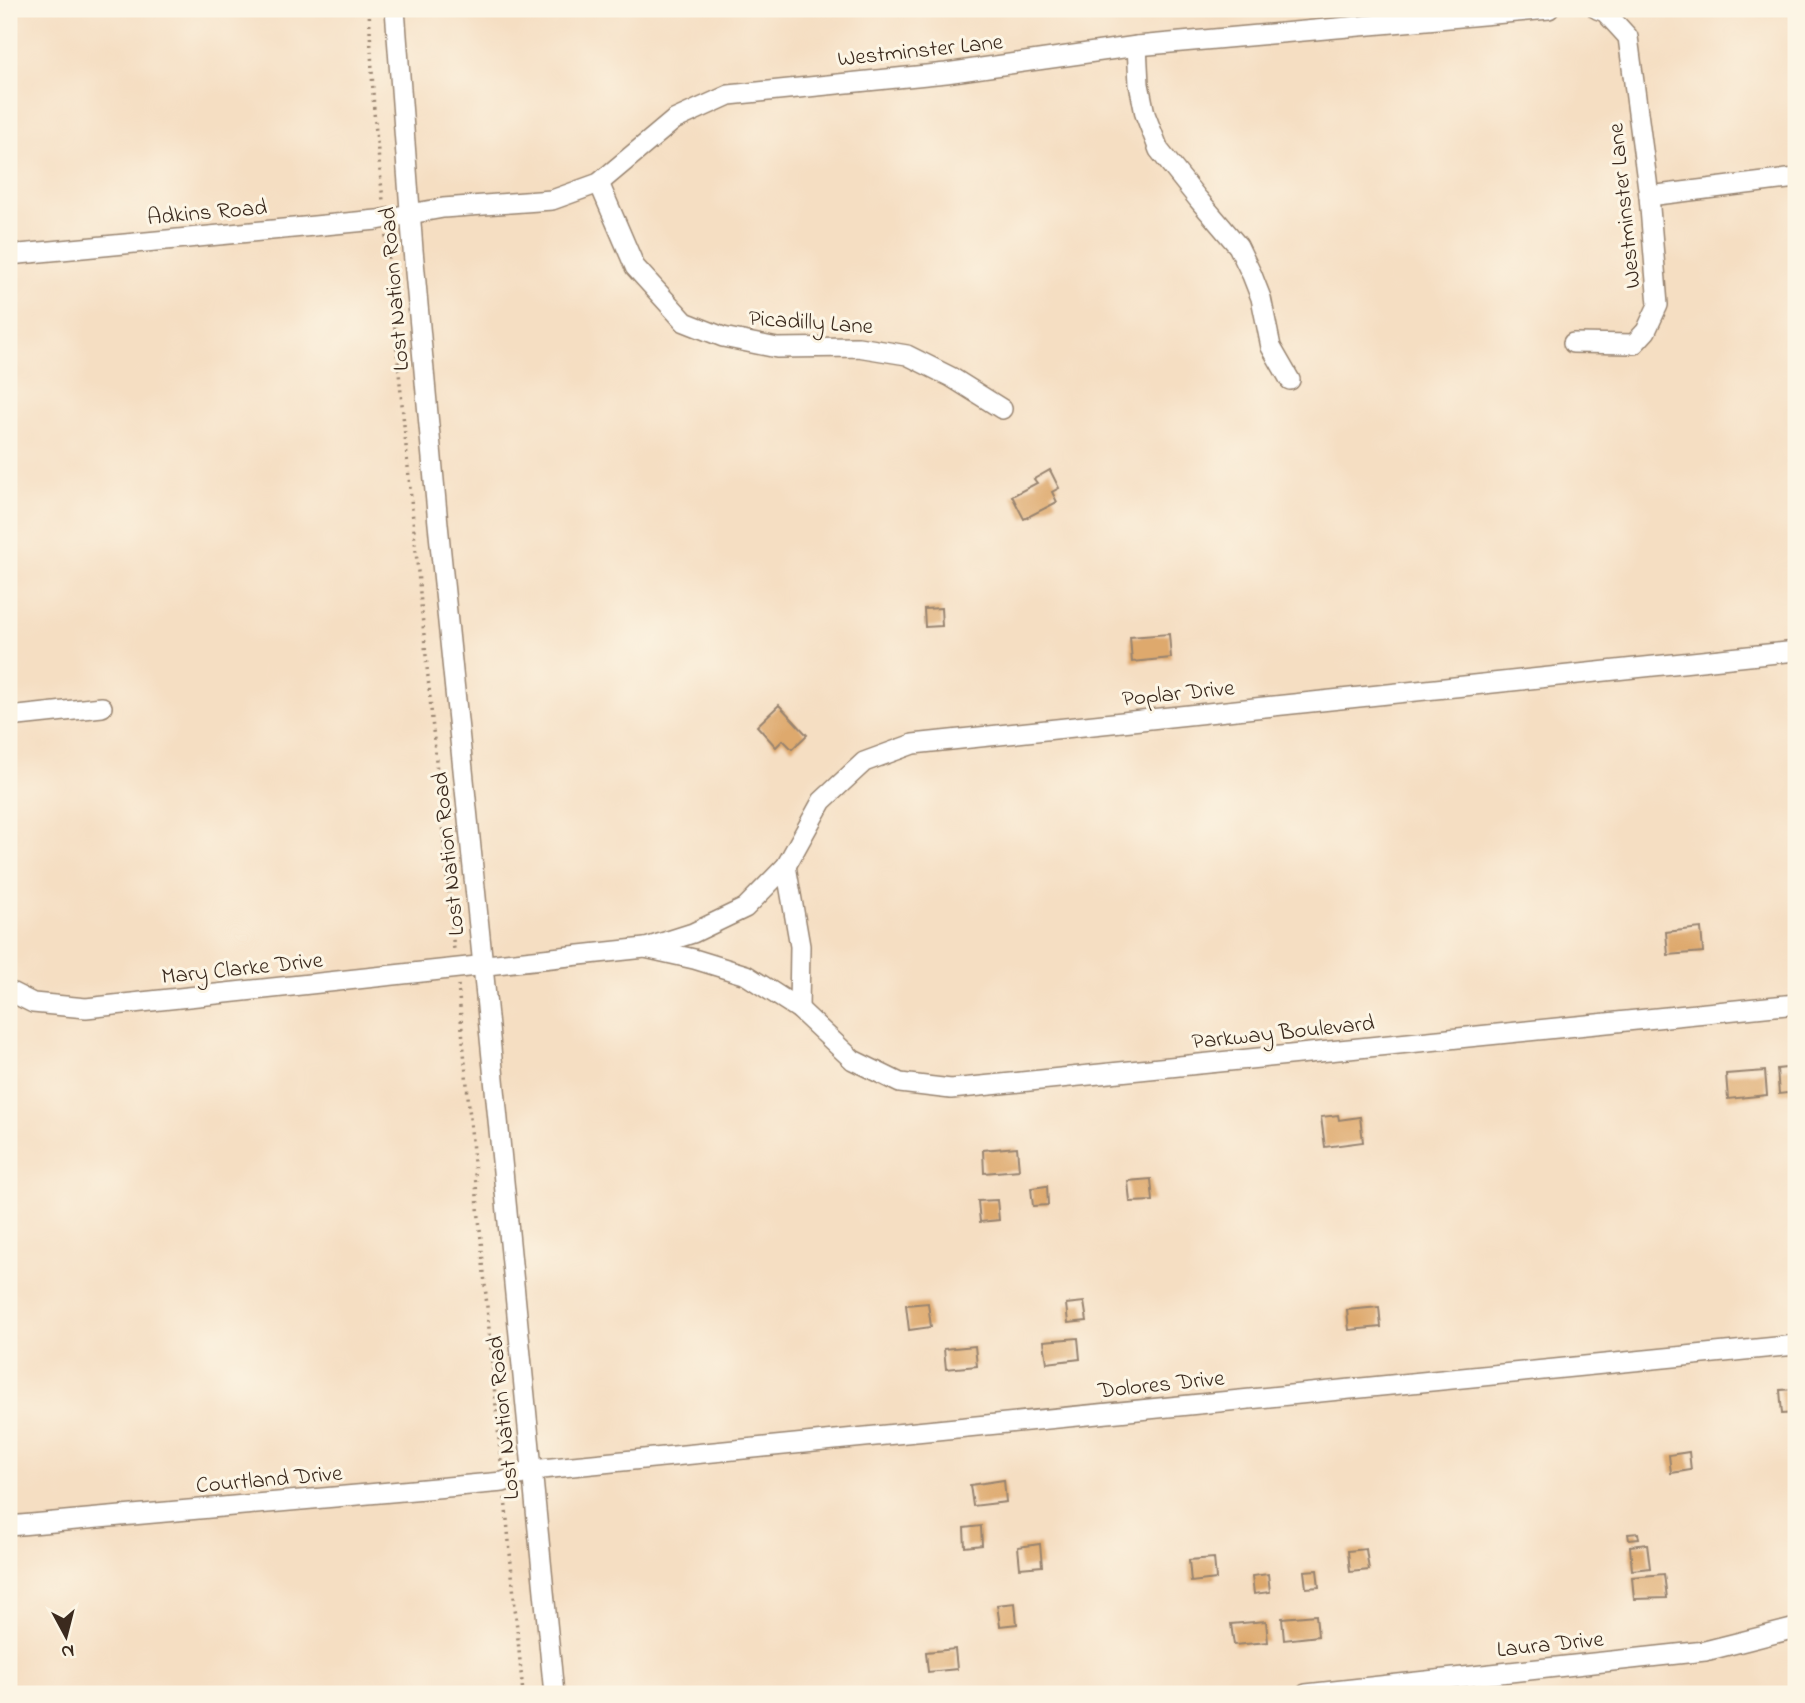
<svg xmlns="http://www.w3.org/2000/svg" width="1805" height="1703" viewBox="0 0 1805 1703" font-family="'Indie Flower',sans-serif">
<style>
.building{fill:#dea96d}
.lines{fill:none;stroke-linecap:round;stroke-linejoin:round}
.minor-casing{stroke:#988470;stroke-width:22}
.path{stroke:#988470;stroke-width:3.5;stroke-dasharray:2 5;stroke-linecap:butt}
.minor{stroke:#fff;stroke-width:19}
.labels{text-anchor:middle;stroke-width:6;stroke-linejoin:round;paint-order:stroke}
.street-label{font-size:23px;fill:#3b2a1e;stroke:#fcf5e5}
</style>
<rect width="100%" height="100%" fill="#fcf5e5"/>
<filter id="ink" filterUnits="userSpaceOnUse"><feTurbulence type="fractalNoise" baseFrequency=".0143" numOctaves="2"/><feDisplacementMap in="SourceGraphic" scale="14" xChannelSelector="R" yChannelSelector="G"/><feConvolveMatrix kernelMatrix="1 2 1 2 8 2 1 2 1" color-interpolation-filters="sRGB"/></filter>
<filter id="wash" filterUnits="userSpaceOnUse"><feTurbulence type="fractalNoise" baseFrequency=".00686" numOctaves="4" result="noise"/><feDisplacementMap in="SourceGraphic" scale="28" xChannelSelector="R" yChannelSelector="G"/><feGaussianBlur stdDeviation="1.57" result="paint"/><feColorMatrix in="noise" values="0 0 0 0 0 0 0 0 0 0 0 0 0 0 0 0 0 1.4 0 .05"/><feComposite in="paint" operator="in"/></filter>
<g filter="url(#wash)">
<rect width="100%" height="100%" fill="#f5dec2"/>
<g id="blocks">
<g class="building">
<path d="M 1050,470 L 1059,488 L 1052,492 L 1057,502 L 1024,519 L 1012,496 L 1037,483 L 1034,479 Z"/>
<path d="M 941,608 L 942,626 L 925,627 L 924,609 Z"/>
<path d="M 1169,634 L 1171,658 L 1132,662 L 1130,637 Z"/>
<path d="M 779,705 L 807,735 L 792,749 L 783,740 L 776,747 L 757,726 Z"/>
<path d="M 1701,928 L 1703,952 L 1668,955 L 1666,932 Z"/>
<path d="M 1796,1067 L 1796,1092 L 1779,1094 L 1777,1069 Z"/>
<path d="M 1765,1071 L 1767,1095 L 1728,1099 L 1726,1074 Z"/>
<path d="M 1338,1115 L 1339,1120 L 1360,1117 L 1363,1142 L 1325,1147 L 1321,1117 Z"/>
<path d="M 1017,1147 L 1019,1170 L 984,1173 L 983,1150 Z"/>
<path d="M 1151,1179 L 1153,1201 L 1130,1202 L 1128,1181 Z"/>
<path d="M 1047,1186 L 1048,1205 L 1033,1206 L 1031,1188 Z"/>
<path d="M 997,1200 L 999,1220 L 980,1222 L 978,1201 Z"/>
<path d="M 1084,1302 L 1087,1321 L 1068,1323 L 1066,1304 Z"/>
<path d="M 928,1303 L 931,1327 L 909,1330 L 906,1305 Z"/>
<path d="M 1379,1307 L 1381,1327 L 1349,1330 L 1347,1310 Z"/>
<path d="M 1078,1338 L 1080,1359 L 1047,1363 L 1044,1341 Z"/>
<path d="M 975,1346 L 977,1366 L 946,1369 L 944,1349 Z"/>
<path d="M 1796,1389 L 1796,1413 L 1782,1414 L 1780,1390 Z"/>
<path d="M 1689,1452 L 1691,1470 L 1671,1473 L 1669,1455 Z"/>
<path d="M 1004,1480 L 1006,1502 L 973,1506 L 970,1485 Z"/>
<path d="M 981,1526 L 982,1545 L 965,1547 L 964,1528 Z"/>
<path d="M 1638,1533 L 1639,1539 L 1629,1540 L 1628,1534 Z"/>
<path d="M 1040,1544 L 1042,1566 L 1020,1568 L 1018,1547 Z"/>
<path d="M 1647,1544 L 1650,1568 L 1632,1570 L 1630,1546 Z"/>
<path d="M 1366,1549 L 1369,1570 L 1350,1572 L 1348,1551 Z"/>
<path d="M 1214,1558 L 1216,1579 L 1191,1582 L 1189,1560 Z"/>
<path d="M 1317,1570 L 1319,1587 L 1306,1588 L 1304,1571 Z"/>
<path d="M 1268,1574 L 1270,1592 L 1254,1594 L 1252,1576 Z"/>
<path d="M 1664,1574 L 1667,1598 L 1634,1599 L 1632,1577 Z"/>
<path d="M 1015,1603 L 1017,1624 L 1000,1626 L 997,1605 Z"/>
<path d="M 1316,1615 L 1318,1636 L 1284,1640 L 1282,1618 Z"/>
<path d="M 1266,1621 L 1268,1642 L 1234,1645 L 1231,1624 Z"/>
<path d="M 955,1649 L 957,1669 L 928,1672 L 926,1652 Z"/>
</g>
</g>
</g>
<g filter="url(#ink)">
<use href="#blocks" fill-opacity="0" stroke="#988470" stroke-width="2"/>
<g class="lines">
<defs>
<g id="minor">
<path d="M 395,9 L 413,250 L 438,524 L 483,966 L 554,1694"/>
<path d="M 1137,46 L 1139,84 L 1145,114 L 1159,150 L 1198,199 L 1238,246 L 1252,275 L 1261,298 L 1271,347 L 1290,380"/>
<path d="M 599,183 L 635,267 L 685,322 L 723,337 L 777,348 L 858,347 L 907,355 L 951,377 L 1002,409"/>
<path d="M 1649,196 L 1796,178"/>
<path d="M 9,255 L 377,220 L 443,208 L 552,200 L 599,183 L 674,120 L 729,95 L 946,73 L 1137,46 L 1549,9"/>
<path d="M 1573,343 L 1634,344 L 1646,331 L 1658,305 L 1649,196 L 1628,37 L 1605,12 L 1597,9"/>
<path d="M 9,717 L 102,707"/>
<path d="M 786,866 L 800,946 L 799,1009"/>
<path d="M 646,948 L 693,933 L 745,908 L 786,866 L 822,801 L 864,762 L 913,744 L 1796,651"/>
<path d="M 9,991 L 33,1003 L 86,1008 L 645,948 L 694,959 L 746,975 L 799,1009 L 853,1060 L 900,1083 L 951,1089 L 1796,1004"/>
<path d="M 9,1526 L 503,1482 L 532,1470 L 1796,1345"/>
<path d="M 1306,1694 L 1705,1651 L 1796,1628"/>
</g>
</defs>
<use href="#minor" class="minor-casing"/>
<g class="path">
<path d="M 369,9 L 374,112 L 383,201"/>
<path d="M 386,236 L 454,950"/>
<path d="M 458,985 L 501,1462"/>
<path d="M 505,1498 L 523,1694"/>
</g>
<use href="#minor" class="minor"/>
</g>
</g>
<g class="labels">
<g class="street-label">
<text transform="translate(920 49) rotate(-6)" y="8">Westminster Lane</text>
<text transform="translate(1623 206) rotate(-96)" y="8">Westminster Lane</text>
<text transform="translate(207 211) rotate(-5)" y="8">Adkins Road</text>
<text transform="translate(393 289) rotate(-95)" y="8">Lost Nation Road</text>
<text transform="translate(811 321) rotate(4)" y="8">Picadilly Lane</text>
<text transform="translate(1178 692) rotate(-6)" y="8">Poplar Drive</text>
<text transform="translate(447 854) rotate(-96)" y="8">Lost Nation Road</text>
<text transform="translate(242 967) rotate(-6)" y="8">Mary Clarke Drive</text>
<text transform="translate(1283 1031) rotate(-6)" y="8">Parkway Boulevard</text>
<text transform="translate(1161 1383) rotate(-6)" y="8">Dolores Drive</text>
<text transform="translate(502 1418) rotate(-96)" y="8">Lost Nation Road</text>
<text transform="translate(269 1478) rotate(-5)" y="8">Courtland Drive</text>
<text transform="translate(1550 1643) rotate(-6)" y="8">Laura Drive</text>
</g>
</g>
<rect width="1805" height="1703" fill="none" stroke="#fcf5e5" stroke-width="35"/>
<g transform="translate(66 1636) rotate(173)" stroke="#fcf5e5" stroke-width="5" paint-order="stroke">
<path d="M0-5L12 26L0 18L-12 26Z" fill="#3b2a1e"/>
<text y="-10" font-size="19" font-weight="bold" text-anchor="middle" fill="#3b2a1e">N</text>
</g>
</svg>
